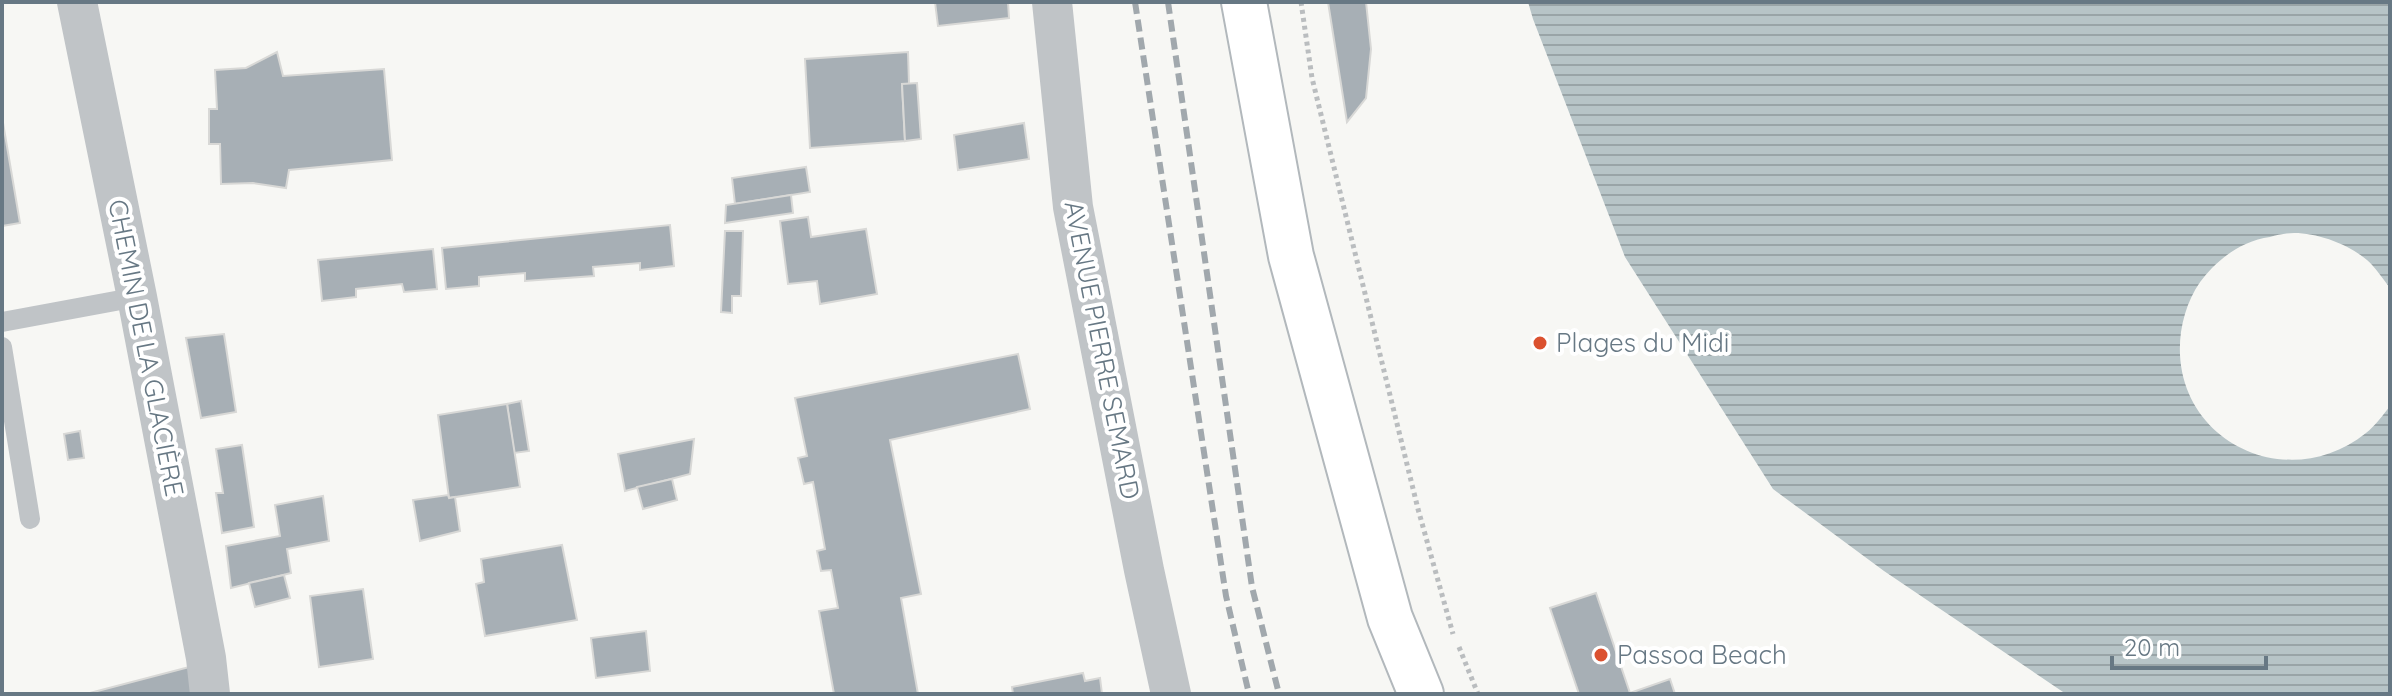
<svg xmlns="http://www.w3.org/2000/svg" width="2392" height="696" viewBox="0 0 2392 696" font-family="Quicksand,sans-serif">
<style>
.water{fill:url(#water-rules)}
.building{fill:#a7afb5;stroke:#d8d8d6;stroke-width:2}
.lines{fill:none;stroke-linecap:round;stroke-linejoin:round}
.secondary-casing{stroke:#b2b8bc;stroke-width:48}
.path{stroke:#babdbf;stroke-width:5;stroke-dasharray:4 4;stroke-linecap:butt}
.service{stroke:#c0c4c7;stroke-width:20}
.minor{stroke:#c0c4c7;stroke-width:40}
.secondary{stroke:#fff;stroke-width:44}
.rail{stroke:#a1a8ad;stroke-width:6;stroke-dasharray:12 6;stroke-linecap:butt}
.poi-dot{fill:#db512f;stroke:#fff;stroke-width:3}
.labels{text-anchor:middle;stroke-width:8;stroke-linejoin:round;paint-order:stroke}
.poi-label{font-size:26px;fill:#677884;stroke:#fff;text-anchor:start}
.street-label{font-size:26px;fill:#677884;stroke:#fff}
</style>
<defs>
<pattern id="water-rules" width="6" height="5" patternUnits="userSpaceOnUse" patternTransform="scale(2)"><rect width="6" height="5" fill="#b7c4c7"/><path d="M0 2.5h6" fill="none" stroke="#99a4a7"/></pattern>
</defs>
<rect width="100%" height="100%" fill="#f7f7f4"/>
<path class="water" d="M 1528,2 L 2390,2 L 2390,288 C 2383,279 2375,267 2367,260 C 2348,244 2318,233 2294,233 C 2286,233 2277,235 2270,237 C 2247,240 2228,252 2212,268 C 2194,286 2185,307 2181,332 C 2167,437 2285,498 2366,433 C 2375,426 2383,415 2390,406 L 2390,694 L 2066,694 L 1884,571 L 1773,489 L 1625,257 L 1533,19 Z"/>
<g class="building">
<path d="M 935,2 L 1008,2 L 1009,18 L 938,26 Z"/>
<path d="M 1328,2 L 1366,2 L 1371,49 L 1366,98 L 1347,122 Z"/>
<path d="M 277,52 L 283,76 L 384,69 L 392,160 L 289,170 L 286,188 L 253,183 L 221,184 L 220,144 L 209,144 L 209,109 L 217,109 L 215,70 L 246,68 Z"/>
<path d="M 908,52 L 909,84 L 902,84 L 905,141 L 810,148 L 805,59 Z"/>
<path d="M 917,83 L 921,139 L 905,141 L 902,84 Z"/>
<path d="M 2,117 L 20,223 L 2,226 Z"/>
<path d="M 1024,123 L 1029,159 L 958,170 L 954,135 Z"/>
<path d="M 806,167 L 810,192 L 735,204 L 732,178 Z"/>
<path d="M 791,195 L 793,213 L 725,223 L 726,205 Z"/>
<path d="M 808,217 L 811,237 L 866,229 L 877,294 L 820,304 L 817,281 L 788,284 L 780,221 Z"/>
<path d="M 670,225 L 674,266 L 640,270 L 640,263 L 593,267 L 594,276 L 525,281 L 525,273 L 479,277 L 479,286 L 446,289 L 442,248 Z"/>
<path d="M 725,231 L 743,231 L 741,296 L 732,296 L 732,313 L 721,312 Z"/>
<path d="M 433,249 L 437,289 L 404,292 L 402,284 L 356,289 L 356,297 L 322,301 L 318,260 Z"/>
<path d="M 224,334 L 236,412 L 201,418 L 186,338 Z"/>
<path d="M 1018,354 L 1030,409 L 890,440 L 921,594 L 901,598 L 918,694 L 834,694 L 819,611 L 838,608 L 831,570 L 821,571 L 817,551 L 825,549 L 813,482 L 804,484 L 798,458 L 807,456 L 795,398 Z"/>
<path d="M 521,401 L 529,451 L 514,453 L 507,404 Z"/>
<path d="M 507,404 L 520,487 L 449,498 L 438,415 Z"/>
<path d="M 80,431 L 84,458 L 68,460 L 64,434 Z"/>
<path d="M 694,439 L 690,474 L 625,491 L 618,454 Z"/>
<path d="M 242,445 L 254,527 L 222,533 L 216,493 L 223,493 L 216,449 Z"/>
<path d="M 672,479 L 677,500 L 643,509 L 637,487 Z"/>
<path d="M 448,495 L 449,498 L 455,497 L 460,531 L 420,541 L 413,500 Z"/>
<path d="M 323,496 L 329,541 L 287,549 L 291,573 L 231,588 L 226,546 L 280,536 L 275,505 Z"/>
<path d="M 562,545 L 577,620 L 485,636 L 476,584 L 484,582 L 481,559 Z"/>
<path d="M 284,575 L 290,598 L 255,607 L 249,583 Z"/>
<path d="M 363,589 L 373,659 L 319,667 L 310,596 Z"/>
<path d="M 1596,593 L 1630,693 L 1670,679 L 1675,694 L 1579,694 L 1550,608 Z"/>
<path d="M 646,631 L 650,671 L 596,678 L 591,638 Z"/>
<path d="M 193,666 L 195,694 L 86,694 Z"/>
<path d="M 1083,673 L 1085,681 L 1100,678 L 1102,694 L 1013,694 L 1012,687 Z"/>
</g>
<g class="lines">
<defs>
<path id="secondary" d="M 1244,2 L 1291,256 L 1390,618 L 1421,694"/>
</defs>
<use href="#secondary" class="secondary-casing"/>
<g class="path">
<path d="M 1301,2 L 1312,78 L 1418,509 L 1453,634"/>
<path d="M 1459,647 L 1478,694"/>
</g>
<g class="service">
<path d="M 2,322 L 137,297"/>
<path d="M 2,347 L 30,519"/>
</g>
<g class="minor">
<path d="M 77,2 L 137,297 L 206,658 L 210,694"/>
<path d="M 1052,2 L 1073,207 L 1144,570 L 1171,694"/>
</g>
<use href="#secondary" class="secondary"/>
<g class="rail">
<path d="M 1135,2 L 1226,596 L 1249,694"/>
<path d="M 1168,2 L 1252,587 L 1279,694"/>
</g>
</g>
<g class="poi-dot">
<circle cx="1540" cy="343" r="8"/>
<circle cx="1601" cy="655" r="8"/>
</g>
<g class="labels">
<g class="poi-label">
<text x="1556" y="352">Plages du Midi</text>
<text x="1617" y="664">Passoa Beach</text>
</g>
<g class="street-label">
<text transform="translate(146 348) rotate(79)" y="9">CHEMIN DE LA GLACIÈRE</text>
<text transform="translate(1102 350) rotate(79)" y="9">AVENUE PIERRE SEMARD</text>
</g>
</g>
<rect width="2392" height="696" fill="none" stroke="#677884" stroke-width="8"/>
<path d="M2112 656v12h154v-12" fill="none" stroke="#677884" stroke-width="4"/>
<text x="2124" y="656" font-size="24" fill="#677884" stroke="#ffffff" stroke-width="6" paint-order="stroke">20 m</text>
</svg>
